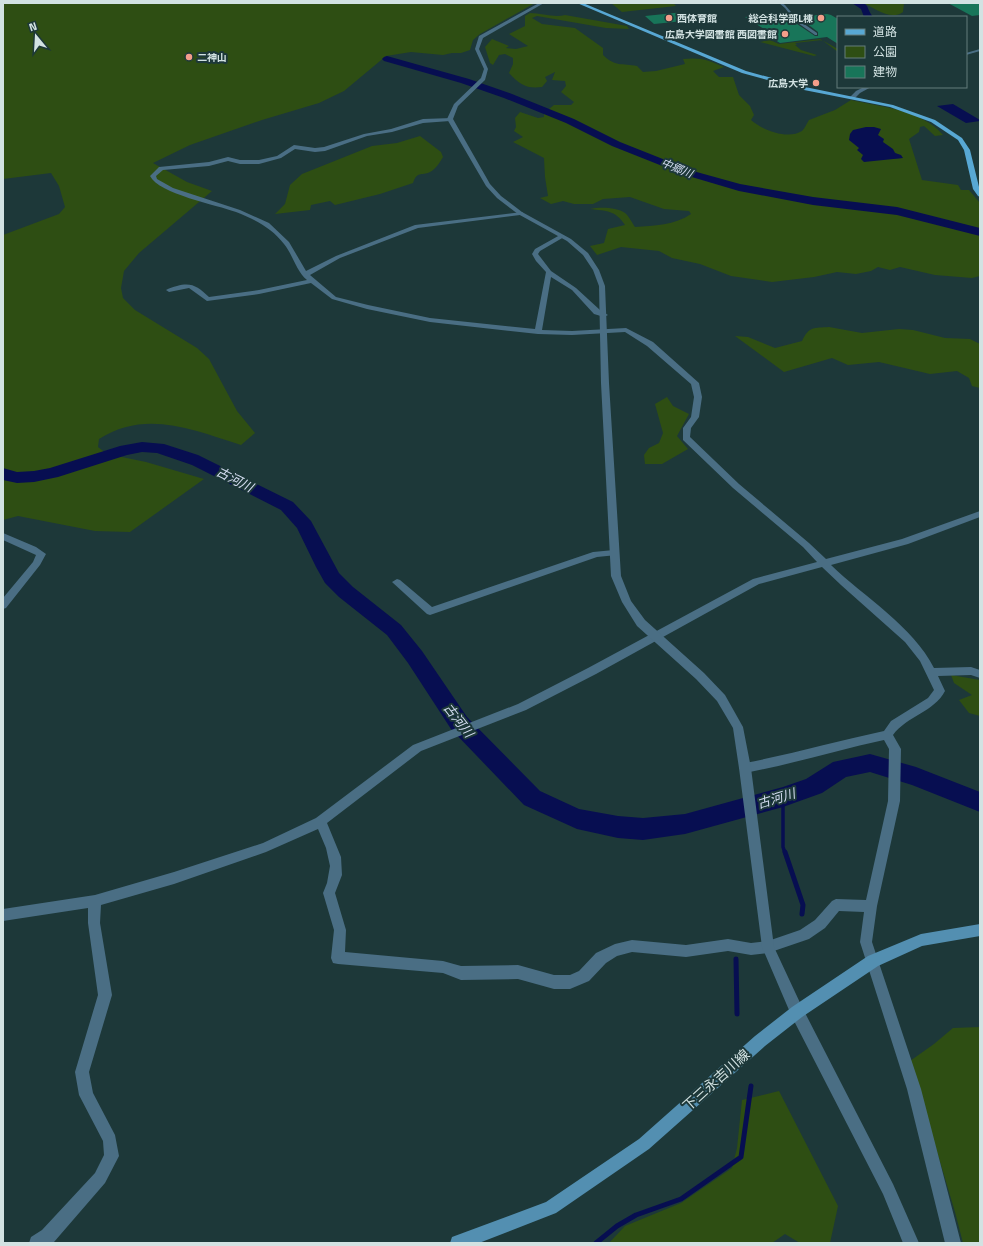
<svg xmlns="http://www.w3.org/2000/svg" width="983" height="1246" viewBox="0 0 983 1246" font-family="'Titillium Web','Noto Sans JP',sans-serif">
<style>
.green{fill:#2e4e13;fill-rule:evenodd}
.water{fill:#070e51}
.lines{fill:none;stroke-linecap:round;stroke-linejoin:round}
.stream-far1{stroke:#070e51;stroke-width:3.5}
.stream{stroke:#070e51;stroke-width:5}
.river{fill:#070e51;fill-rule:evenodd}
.building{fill:#187559}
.pedestrian{fill:#4a6e84;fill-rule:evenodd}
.minor{fill:#4a6e84;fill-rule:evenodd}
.tertiary{fill:#4a6e84;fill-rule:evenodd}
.secondary{fill:#538fb1;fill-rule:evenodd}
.primary{fill:#58a8d4;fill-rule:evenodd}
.poi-dot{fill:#f49e8a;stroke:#1d3839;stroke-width:1.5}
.labels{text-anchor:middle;stroke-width:4;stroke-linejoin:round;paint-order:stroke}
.far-poi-label{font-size:10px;font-weight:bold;fill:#d2e2e2;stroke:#1d3839;text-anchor:end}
.far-water-label{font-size:11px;font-style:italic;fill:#d5def2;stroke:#1d3839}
.water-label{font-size:13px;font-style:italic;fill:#d5def2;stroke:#1d3839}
.near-street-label{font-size:14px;fill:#d2e2e2;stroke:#1d3839}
</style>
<rect width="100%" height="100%" fill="#1d3839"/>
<g class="green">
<path d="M 3,3 L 535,3 L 480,34 L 473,40 L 470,50 L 461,53 L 452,53 L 443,55 L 411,52 L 386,56 L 344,91 L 319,103 L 262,120 L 190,145 L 153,163 L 187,182 L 212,191 L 139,253 L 124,271 L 121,288 L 123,298 L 135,310 L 197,348 L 209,359 L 237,411 L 255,433 L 241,445 C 193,430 146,409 99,439 L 98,447 L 107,454 L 146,462 L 204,479 L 130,532 L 95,531 L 18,516 L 3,520 L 3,235 L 59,214 L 65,207 L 59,186 L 51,173 L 3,179 Z"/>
<path d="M 611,3 L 673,3 L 676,6 L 622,12 Z"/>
<path d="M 863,3 L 904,3 L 903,12 C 890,21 875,8 863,3 Z"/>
<path d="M 530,13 C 541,13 555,18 565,15 L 627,26 L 629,29 L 606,28 L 537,16 L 532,18 L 542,24 L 575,28 L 603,48 L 603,55 C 615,67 622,63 637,66 L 643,72 L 656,71 L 685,64 L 683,59 C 701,57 709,60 724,67 L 713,71 L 719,77 L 733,77 L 739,95 L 750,106 L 754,115 L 751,120 C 762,130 788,140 802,131 C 805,128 807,123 809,120 L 835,110 L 851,100 C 882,107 922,110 943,135 L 935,136 L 924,126 L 920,127 L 919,132 L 909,139 L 922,180 L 958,185 L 961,190 L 969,190 L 980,203 L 980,276 L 972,278 L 935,275 L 900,267 L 890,270 L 878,267 L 871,271 L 856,274 L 837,272 L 814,277 L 772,282 L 731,276 L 700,264 L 672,258 L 659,251 L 621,247 L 597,255 L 590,246 L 604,243 L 608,229 L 625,225 C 615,210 607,211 590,209 C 599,207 617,207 625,213 C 629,216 632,223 635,227 C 654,226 675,225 691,214 L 689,211 L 664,209 L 630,197 L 603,199 L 593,204 L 574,204 L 563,201 L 551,204 L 540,198 L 548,196 L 545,177 L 544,158 L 513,142 L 523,137 L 514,131 L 516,127 L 515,118 L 520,112 L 538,118 L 544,117 L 544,113 L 554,105 L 571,105 L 574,102 L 561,92 L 566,86 L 565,81 L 552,80 L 555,72 L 545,77 L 547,81 L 542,87 C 527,89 520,85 509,73 L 513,64 L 513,58 L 505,54 L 499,55 L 493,65 L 490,63 L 485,47 L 492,39 L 509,46 L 506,48 L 516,49 L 528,46 L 509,34 L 525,26 L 525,16 ZM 882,142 L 902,158 C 880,161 871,157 854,143 Z"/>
<path d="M 820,39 L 838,49 L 838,52 L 822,40 L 795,43 L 797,45 L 795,45 L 801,50 L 817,55 L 814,56 L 760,42 L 770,40 L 779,44 Z"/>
<path d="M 420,136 L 441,152 L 443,157 C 440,162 436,169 430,172 C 421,176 417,171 413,183 L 380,194 L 335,205 L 330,201 L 311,205 L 310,210 L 275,214 L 285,204 L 290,185 L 302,174 L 372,146 L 397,143 Z"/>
<path d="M 829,327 L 862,333 L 899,329 L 913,330 L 945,338 L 970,339 L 980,344 L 980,388 L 972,386 L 969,378 L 957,371 L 930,374 L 879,362 L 848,365 L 832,358 L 784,372 L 735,336 L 748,337 L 775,348 L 802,341 C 809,326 814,328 829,327 Z"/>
<path d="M 667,397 L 673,406 L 689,414 L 677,436 L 688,449 L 662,464 L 645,464 L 644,455 L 649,448 L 659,443 L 663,433 L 655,404 Z"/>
<path d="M 951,675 L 980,680 L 980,716 L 969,713 L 959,700 L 972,695 L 954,683 Z"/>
<path d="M 980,1027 L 980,1243 L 963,1243 L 955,1212 L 910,1061 L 934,1044 L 953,1028 Z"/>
<path d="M 779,1091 L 838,1206 L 830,1243 L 800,1243 L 785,1234 L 772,1243 L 609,1243 L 625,1226 L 681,1203 L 732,1168 L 737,1148 L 742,1100 Z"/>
</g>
<g class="water">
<path d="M 953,104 L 980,120 L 980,121 L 966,123 L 937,106 Z"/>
<path d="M 866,127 L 874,127 L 881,129 L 878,135 L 884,139 L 883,142 L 893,149 L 895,153 L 901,155 L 903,158 L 864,162 L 861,159 L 863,155 L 857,150 L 859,148 L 849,140 L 850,134 L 853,130 Z"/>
</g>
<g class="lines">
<path class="stream-far1" d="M 783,797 L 783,847 L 785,853"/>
<g class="stream">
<path d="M 785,852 L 803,905 L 802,914"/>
<path d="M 736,959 L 737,1014"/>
<path d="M 596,1243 L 617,1226 L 636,1215 L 681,1199 L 741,1157 L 751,1086"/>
</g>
<g class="river">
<path d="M 852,3 C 872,3 864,5 873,17 L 864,17 L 861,9 Z"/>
<path d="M 387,56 L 469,79 L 512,94 L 574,119 L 620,142 L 693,171 L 740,184 L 813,197 L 897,207 L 980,228 L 980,236 L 897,215 L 813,205 L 739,191 L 685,175 L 612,146 L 566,123 L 504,98 L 461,83 L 384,61 L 382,59 L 384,57 Z"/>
<path d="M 142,442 L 164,444 L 198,455 L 293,502 L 311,521 L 339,573 L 353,587 L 401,625 L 422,651 L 467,717 L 540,791 L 579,809 L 618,816 L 643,818 L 685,814 L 783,787 L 806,779 L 833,762 L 870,754 L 916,767 L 980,792 L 980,812 L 912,785 L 870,772 L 846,777 L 822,793 L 783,807 L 685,834 L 643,840 L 618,838 L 577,829 L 524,805 L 451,729 L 408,663 L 387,635 L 339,597 L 325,583 L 316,567 L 297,528 L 281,510 L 192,465 L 157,453 L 142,452 L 127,455 L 58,477 L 34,482 L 17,483 L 3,480 L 3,468 L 17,472 L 34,471 L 50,468 L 120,446 Z"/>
</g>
</g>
<g class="building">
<path d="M 948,3 L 980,3 L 980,15 L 972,16 Z"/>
<path d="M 684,12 L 694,20 L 654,24 L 645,16 Z"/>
<path d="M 775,13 L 785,19 L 791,18 L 794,22 L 815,36 L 818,36 L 818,32 L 798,17 L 827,14 L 831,15 L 838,19 L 838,44 L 827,37 L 780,43 L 772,38 L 767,39 L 753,30 L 764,29 L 745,17 Z"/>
</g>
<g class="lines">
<path class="pedestrian" d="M 779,3 L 782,3 L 785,5 L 797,19 L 817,33 L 817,35 L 815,35 L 795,21 L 785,8 Z"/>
<g class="minor">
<path d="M 452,118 L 453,119 L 450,121 L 423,123 L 392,132 L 367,136 L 325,151 L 315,152 L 295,149 L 281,158 L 259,164 L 240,164 L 228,161 L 209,166 L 163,170 L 156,176 L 157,179 L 173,188 L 240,210 L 269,223 L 289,242 L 306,271 L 336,256 L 415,225 L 522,212 L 523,213 L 520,215 L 418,228 L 340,258 L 310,275 L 336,297 L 368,305 L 430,318 L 535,329 L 546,272 L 536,261 L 532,254 L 535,249 L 560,235 L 564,235 L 564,237 L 540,251 L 538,254 L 551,271 L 576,288 L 600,310 L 608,315 L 604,317 L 594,314 L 572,290 L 551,277 L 542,330 L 572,331 L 626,328 L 653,342 L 699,383 L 702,397 L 699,417 L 691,428 L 690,437 L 739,484 L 809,543 L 826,559 L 902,539 L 980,511 L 980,517 L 908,544 L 831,565 C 864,597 913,626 934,668 L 971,667 L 980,670 L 980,678 L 971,675 L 938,676 L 945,691 C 934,712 907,716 893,735 L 901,749 L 900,801 L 877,906 L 872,942 L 921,1089 L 961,1243 L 945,1243 L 907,1089 L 860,942 L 864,912 L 839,911 L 825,928 L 809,939 L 768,953 L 751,955 L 728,951 L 686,957 L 632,952 L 617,956 L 606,963 L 589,981 L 570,989 L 554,989 L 518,979 L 461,980 L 443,973 L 338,964 L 333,963 L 331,958 L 334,930 L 323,893 L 327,883 L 330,866 L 326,848 L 318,829 L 266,852 L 174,884 L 101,905 L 100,923 L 112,995 L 89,1072 L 93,1093 L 115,1135 L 119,1156 L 105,1183 L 54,1242 L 51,1243 L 29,1243 L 31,1237 L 42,1230 L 95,1173 L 104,1155 L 103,1141 L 79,1095 L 75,1072 L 98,995 L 88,923 L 88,908 L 3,921 L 3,909 L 95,895 L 174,872 L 263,843 L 316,818 L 413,745 L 518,704 L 588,668 L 753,579 L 817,562 L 803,547 L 733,488 L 683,440 L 683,428 L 691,417 L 694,397 L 691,384 L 647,346 L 625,332 L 572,335 L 538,334 L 430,322 L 367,309 L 332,299 L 311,283 L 259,294 L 207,301 L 189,288 L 169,292 L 166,290 C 169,288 173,287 177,286 C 192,282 198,287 209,297 L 259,290 L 307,280 C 296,271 293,255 284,244 C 272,228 254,219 236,212 C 217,205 159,194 150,176 L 159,167 L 209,162 L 228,157 L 240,160 L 259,160 L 277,156 L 294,145 L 315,148 L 324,147 L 364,134 L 391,129 L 423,119 ZM 822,567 L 841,585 L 905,642 L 920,661 L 934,690 L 928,698 L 891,721 L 884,731 C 837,741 792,754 745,763 L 741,765 L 739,768 L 741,771 L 745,773 C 792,764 838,750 884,740 L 889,749 L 888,801 L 866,900 L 836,899 L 832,901 L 815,920 L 800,930 L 768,941 L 751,943 L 728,939 L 686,945 L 632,940 L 615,944 L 596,953 L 579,971 L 570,975 L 554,975 L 518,965 L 461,966 L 443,961 L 345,952 L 346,930 L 335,893 L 342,875 L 341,857 L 327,823 L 421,751 L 526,710 L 596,674 L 759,584 Z"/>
<path d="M 3,533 L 36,547 L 46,554 L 40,565 L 6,608 L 3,609 L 3,598 L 33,562 L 36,555 L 3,540 Z"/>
<path d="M 614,550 L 617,551 L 619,553 L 617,555 L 597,557 L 430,615 L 427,614 L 392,582 L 397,579 L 400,580 L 432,607 L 593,552 Z"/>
</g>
<g class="tertiary">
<path d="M 539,3 L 544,3 L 483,38 L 479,49 L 488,69 L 485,80 L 458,106 L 453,119 L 490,184 L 501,196 L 522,212 L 571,239 L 588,253 L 599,270 L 605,286 L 609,383 L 621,576 L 631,601 L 645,620 L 704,673 L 725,695 L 743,727 L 751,768 L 774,947 L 802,1007 L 893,1184 L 919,1243 L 903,1243 L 883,1194 L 792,1017 L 762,947 L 739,768 L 733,728 L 717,701 L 696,679 L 637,626 L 622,602 L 611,576 L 601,383 L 599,286 L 593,270 L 583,255 L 567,241 L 518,214 L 497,198 L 486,186 L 447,119 L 454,104 L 481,78 L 484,69 L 475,49 L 479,36 Z"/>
<path d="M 980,49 L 980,51 L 966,55 L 966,53 Z"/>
<path d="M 864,87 L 871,87 L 860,93 L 854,99 L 850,99 L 850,97 L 856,91 Z"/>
</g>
<path class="secondary" d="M 980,924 L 980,936 L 922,946 L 878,966 L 802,1017 L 765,1046 L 649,1149 L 556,1213 L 479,1243 L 450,1243 L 452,1237 L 546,1202 L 639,1139 L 755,1036 L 792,1007 L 868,956 L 921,934 Z"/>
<path class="primary" d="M 577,3 L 583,3 L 746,71 L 805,87 L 893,105 L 935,120 L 962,138 L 970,150 L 980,191 L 980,197 L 978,196 L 973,189 L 964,150 L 958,140 L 931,122 L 890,107 L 804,90 L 742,73 Z"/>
</g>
<g class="poi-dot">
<circle cx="669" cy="18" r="4"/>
<circle cx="821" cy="18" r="4"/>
<circle cx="785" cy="34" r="4"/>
<circle cx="189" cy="57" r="4"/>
<circle cx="816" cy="83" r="4"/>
</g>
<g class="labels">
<g class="far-poi-label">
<text x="677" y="22" text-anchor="start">西体育館</text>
<text x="813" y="22">総合科学部L棟</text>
<text x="777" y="38">広島大学図書館 西図書館</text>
<text x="197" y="61" text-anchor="start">二神山</text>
<text x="808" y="87">広島大学</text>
</g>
<g class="far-water-label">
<text transform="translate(677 168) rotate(22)" y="4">中郷川</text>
</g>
<g class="water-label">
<text transform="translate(235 479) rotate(27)" y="5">古河川</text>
<text transform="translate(459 720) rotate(52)" y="5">古河川</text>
<text transform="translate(776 798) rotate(-17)" y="5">古河川</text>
</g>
<g class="near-street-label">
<text transform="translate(716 1080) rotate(-42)" y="5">下三永吉川線</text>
</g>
</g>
<rect width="983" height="1246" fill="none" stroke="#d2e2e2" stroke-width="8"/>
<rect x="837" y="16" width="130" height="72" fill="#1d3839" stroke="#657c7d"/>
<rect x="845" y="29" width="20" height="6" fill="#58a8d4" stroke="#657c7d"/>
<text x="873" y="36" font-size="12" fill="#d2e2e2">道路</text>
<rect x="845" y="46" width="20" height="12" fill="#2e4e13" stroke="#657c7d"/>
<text x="873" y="56" font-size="12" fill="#d2e2e2">公園</text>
<rect x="845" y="66" width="20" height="12" fill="#187559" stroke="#657c7d"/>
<text x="873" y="76" font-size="12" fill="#d2e2e2">建物</text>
<g transform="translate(36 36) rotate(342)" stroke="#1d3839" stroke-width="3" paint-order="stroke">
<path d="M0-3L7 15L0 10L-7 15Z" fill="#d2e2e2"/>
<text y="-6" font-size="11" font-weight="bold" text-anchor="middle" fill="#d2e2e2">N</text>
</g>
</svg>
